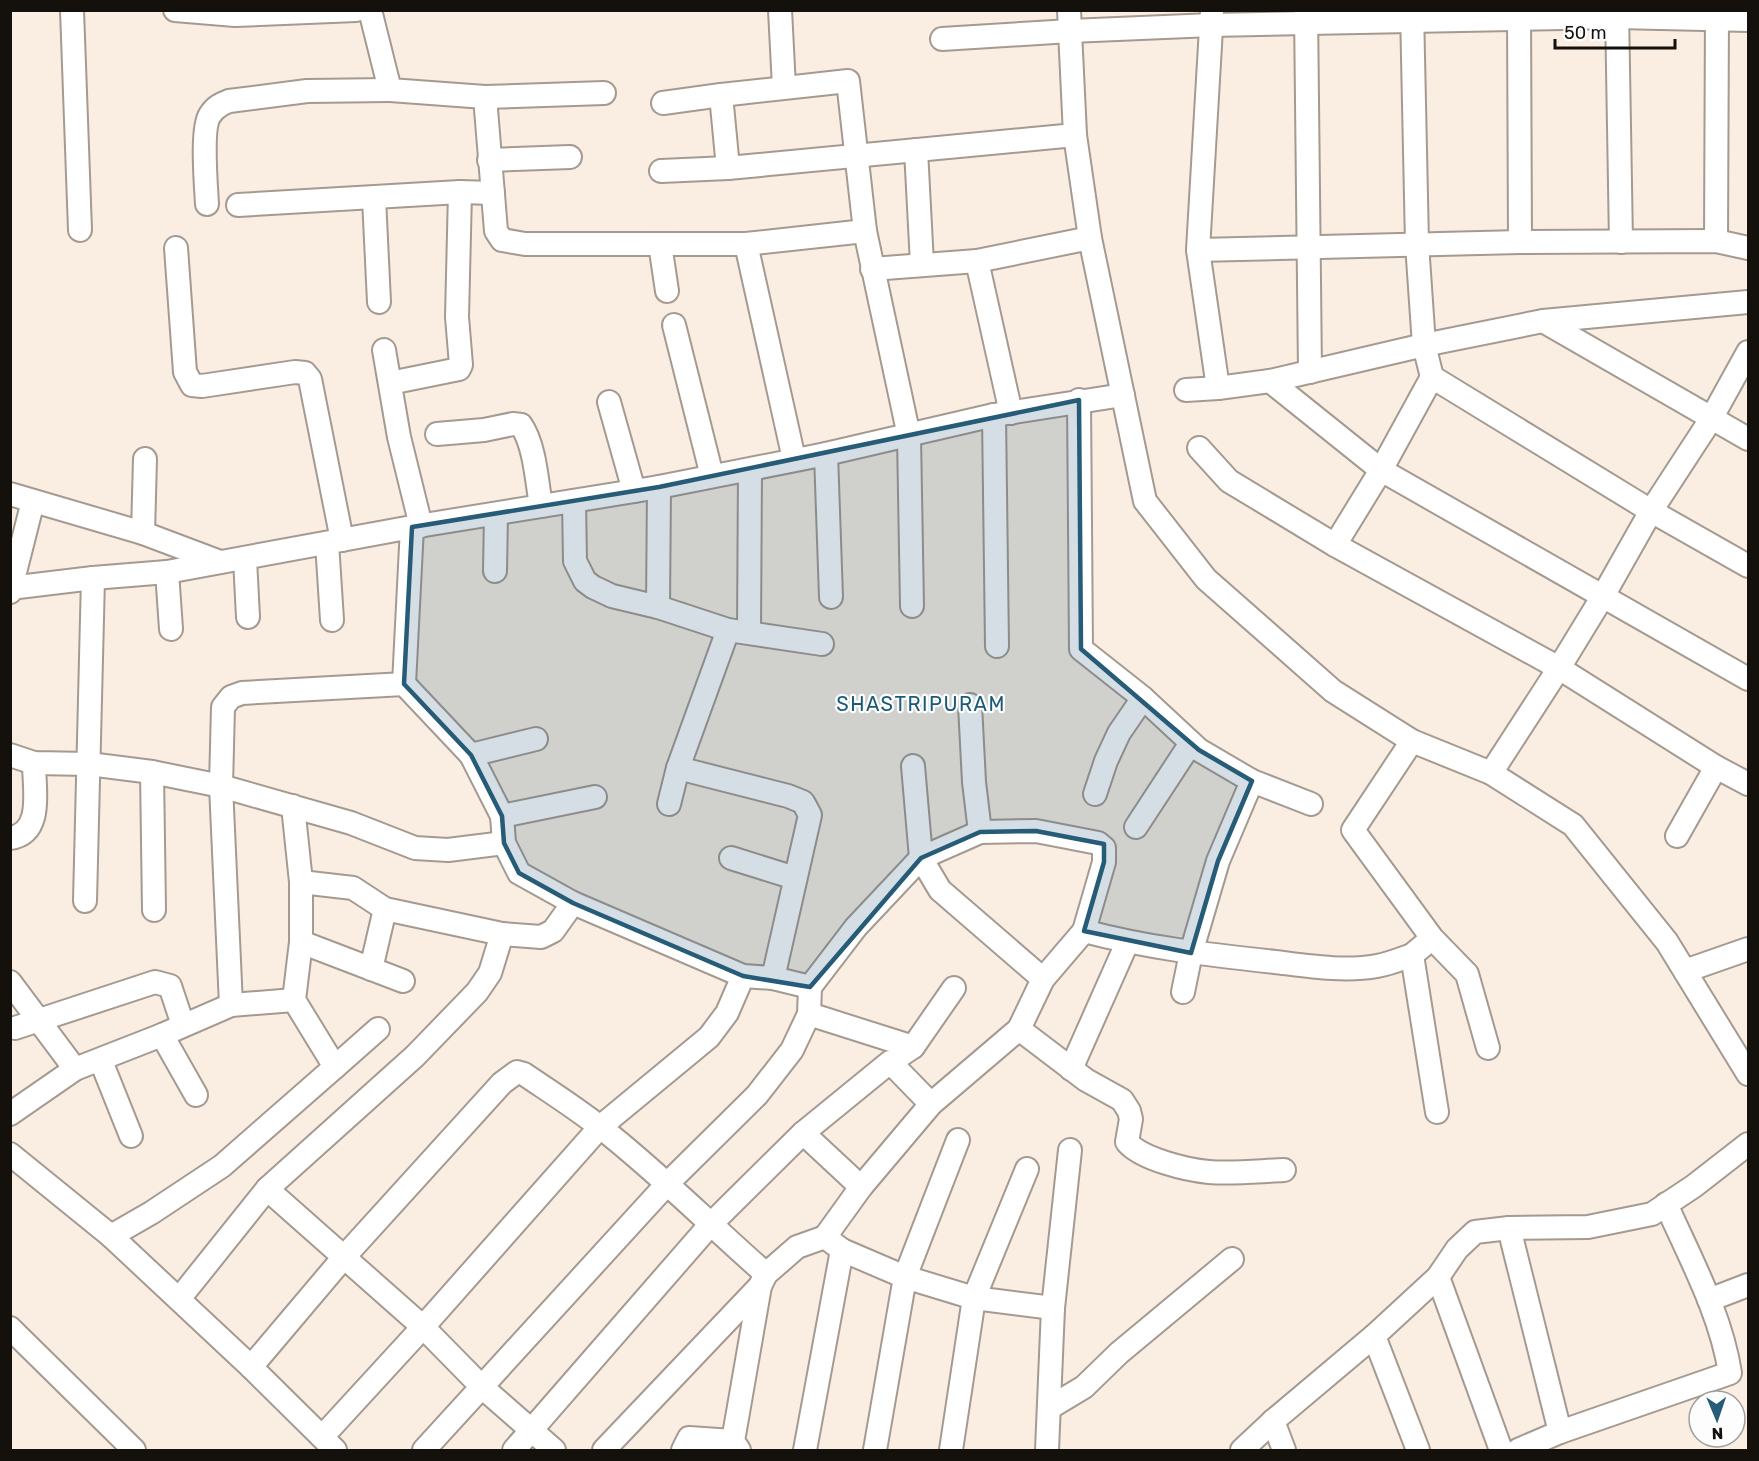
<svg xmlns="http://www.w3.org/2000/svg" width="1759" height="1461" viewBox="0 0 1759 1461" font-family="Rubik,sans-serif">
<style>
.lines{fill:none;stroke-linecap:round;stroke-linejoin:round}
.minor-casing{stroke:#a59a90;stroke-width:26}
.minor{stroke:#fff;stroke-width:22}
.marked{fill:#265c77;fill-opacity:0.2;stroke:#265c77;stroke-width:4.5;stroke-linejoin:round}
.labels{text-anchor:middle;stroke-width:4.5;stroke-linejoin:round;paint-order:stroke}
.neighbourhood-label{font-size:20px;letter-spacing:1.5px;fill:#1a5b79;stroke:#fdfdfd}
</style>
<rect width="100%" height="100%" fill="#faeee3"/>
<g class="lines">
<defs>
<g id="minor">
<path d="M 72,10 L 80,230"/>
<path d="M 175,10 L 235,15 L 356,10"/>
<path d="M 370,10 L 390,90 L 485,97 L 496,231 L 502,240 L 525,244 L 746,244 L 865,231"/>
<path d="M 780,10 L 784,87"/>
<path d="M 1069,10 L 1075,135 L 1090,238 L 1145,501 L 1206,579 L 1333,691 L 1412,741 L 1491,773 L 1573,825 L 1667,942 L 1748,1074"/>
<path d="M 1306,10 L 1310,372"/>
<path d="M 1412,10 L 1417,244 L 1424,345 L 1432,377 L 1651,511 L 1748,566"/>
<path d="M 1519,10 L 1520,242"/>
<path d="M 1617,10 L 1621,242"/>
<path d="M 1212,11 L 1198,250 L 1218,388"/>
<path d="M 942,39 L 1070,31 L 1212,25 L 1617,17 L 1748,20"/>
<path d="M 721,95 L 728,168"/>
<path d="M 485,97 L 604,93"/>
<path d="M 663,103 L 721,95 L 848,81 L 865,231 L 909,436 L 912,606"/>
<path d="M 916,150 L 922,264"/>
<path d="M 489,160 L 570,157"/>
<path d="M 661,171 L 728,168 L 1075,135"/>
<path d="M 374,198 L 379,302"/>
<path d="M 207,204 C 206,186 201,128 210,115 C 215,107 221,104 229,101 L 307,91 L 390,90"/>
<path d="M 238,205 L 460,192 L 493,193"/>
<path d="M 1716,241 L 1717,10"/>
<path d="M 660,244 L 667,291"/>
<path d="M 746,244 L 794,459"/>
<path d="M 176,248 L 185,372 L 192,385 L 202,386 L 295,372 L 305,373 L 310,379 L 342,540"/>
<path d="M 1198,250 L 1520,242 L 1716,241 L 1748,248"/>
<path d="M 977,261 L 1011,413"/>
<path d="M 872,269 L 977,261 L 1090,238"/>
<path d="M 1543,321 L 1748,439"/>
<path d="M 674,325 L 712,476"/>
<path d="M 384,350 L 399,437 L 421,526"/>
<path d="M 1270,381 L 1381,470 L 1748,679"/>
<path d="M 390,383 L 459,369 L 461,365 L 457,317 L 460,192"/>
<path d="M 1186,390 L 1218,388 L 1270,381 L 1424,345 L 1543,321 L 1748,302"/>
<path d="M 1079,400 L 1081,649 L 1143,698 L 1199,750 L 1252,781 L 1311,804"/>
<path d="M 609,402 L 634,491"/>
<path d="M 994,415 L 997,646"/>
<path d="M 437,434 L 484,430 L 513,424 L 521,425 C 535,445 537,483 541,506"/>
<path d="M 1199,448 L 1229,481 L 1335,545 L 1559,668 L 1716,767 L 1748,784"/>
<path d="M 826,454 L 831,597"/>
<path d="M 10,494 L 143,533 L 220,562"/>
<path d="M 574,501 L 575,561 L 585,581 L 593,587 L 612,596 L 658,607 L 728,630 L 822,644"/>
<path d="M 143,533 L 145,459"/>
<path d="M 327,543 L 332,620"/>
<path d="M 1335,545 L 1381,470 L 1432,377"/>
<path d="M 245,559 L 248,617"/>
<path d="M 495,571 L 496,514"/>
<path d="M 167,572 L 171,629"/>
<path d="M 10,588 L 93,578 L 167,572 L 412,527 L 659,487 L 826,454 L 994,415 L 1123,395"/>
<path d="M 10,592 L 33,501"/>
<path d="M 658,607 L 659,487"/>
<path d="M 749,632 L 750,470"/>
<path d="M 404,684 L 471,755 L 502,816 L 504,843 L 519,873 L 573,903 L 743,976 L 773,978 L 810,987"/>
<path d="M 970,705 L 974,782 L 980,832"/>
<path d="M 1412,741 L 1353,830 L 1432,938 L 1467,974 L 1488,1048"/>
<path d="M 10,755 L 34,763 L 89,764 L 152,772 L 221,786 L 351,823 L 415,848 L 448,850 L 504,843"/>
<path d="M 471,755 L 536,739"/>
<path d="M 913,766 L 921,858 L 940,890 L 1043,979"/>
<path d="M 678,768 L 728,630"/>
<path d="M 152,772 L 154,910"/>
<path d="M 1491,773 L 1559,668 L 1603,596 L 1651,511 L 1711,419 L 1748,352"/>
<path d="M 1095,794 L 1106,761 L 1119,733 L 1143,698"/>
<path d="M 669,804 L 678,768 L 788,796 L 803,802 L 810,815 L 773,978"/>
<path d="M 293,806 L 301,882 L 301,942 L 294,1000 L 335,1067 L 378,1029"/>
<path d="M 502,816 L 595,797"/>
<path d="M 1136,827 L 1191,743"/>
<path d="M 1677,836 L 1716,767"/>
<path d="M 10,838 C 44,833 34,789 34,763"/>
<path d="M 731,858 L 795,878"/>
<path d="M 301,882 L 353,888 L 385,909 L 502,934 L 541,937 L 553,931 L 573,903"/>
<path d="M 85,901 L 93,578"/>
<path d="M 1084,931 C 1147,948 1211,955 1275,962 C 1308,966 1345,972 1377,966 C 1389,964 1401,959 1412,955"/>
<path d="M 301,942 L 403,981"/>
<path d="M 1424,945 L 1412,955 L 1437,1112"/>
<path d="M 371,969 L 385,909"/>
<path d="M 1685,971 L 1748,949"/>
<path d="M 10,982 L 75,1069"/>
<path d="M 1183,992 L 1191,953 L 1218,861 L 1252,781"/>
<path d="M 231,1005 L 221,786 L 223,707 L 231,697 L 242,693 L 404,684 L 412,527"/>
<path d="M 809,1014 L 913,1047"/>
<path d="M 15,1028 L 155,982 L 170,986 L 183,1025"/>
<path d="M 1019,1029 L 1086,1080 L 1122,1100 L 1129,1111 L 1131,1119 L 1127,1142 C 1141,1159 1187,1170 1209,1172 C 1233,1174 1259,1171 1284,1170"/>
<path d="M 162,1035 L 196,1095"/>
<path d="M 901,1055 L 913,1047 L 954,988"/>
<path d="M 101,1061 L 131,1136"/>
<path d="M 1071,1069 L 1127,943"/>
<path d="M 10,1114 L 75,1069 L 162,1035 L 231,1005 L 294,1000"/>
<path d="M 803,1133 L 861,1187"/>
<path d="M 10,1154 L 111,1236 L 251,1367 L 335,1450"/>
<path d="M 267,1189 L 423,1327 L 482,1387 L 554,1450"/>
<path d="M 1509,1228 L 1560,1432"/>
<path d="M 111,1236 L 151,1213 L 222,1166 L 335,1067"/>
<path d="M 1438,1277 L 1501,1450"/>
<path d="M 179,1299 L 267,1189 L 415,1056 L 477,992 L 490,973 L 502,934"/>
<path d="M 1709,1300 L 1748,1285"/>
<path d="M 10,1328 L 134,1450"/>
<path d="M 1374,1336 L 1418,1450"/>
<path d="M 251,1367 L 344,1257 L 502,1083 L 517,1072 L 524,1074 C 549,1091 576,1108 600,1127 C 658,1172 711,1226 766,1274"/>
<path d="M 1049,1408 L 1084,1387 L 1119,1353 L 1232,1259"/>
<path d="M 1273,1421 L 1284,1450"/>
<path d="M 322,1437 L 423,1327 L 600,1127 L 709,1037 L 727,1013 L 743,976"/>
<path d="M 424,1450 L 667,1184 L 757,1095 L 792,1050 L 809,1014 L 810,987 L 856,927 L 921,858 L 980,832 L 1036,831 L 1098,843 L 1104,848 L 1104,862 L 1084,931 L 1043,979 L 1019,1029 L 931,1104 L 861,1187 L 825,1237"/>
<path d="M 514,1450 L 710,1225 L 803,1133 L 890,1062 L 931,1104"/>
<path d="M 604,1450 L 760,1286 L 766,1274 L 797,1247 L 825,1237 L 842,1250 L 905,1277 L 974,1298 L 1053,1308"/>
<path d="M 683,1450 L 689,1438 L 733,1441"/>
<path d="M 739,1450 L 733,1441 L 760,1286"/>
<path d="M 805,1450 L 842,1250"/>
<path d="M 875,1450 L 905,1277 L 958,1140"/>
<path d="M 951,1450 L 974,1298 L 1027,1169"/>
<path d="M 1047,1450 L 1053,1308 L 1070,1150"/>
<path d="M 1242,1450 L 1273,1421 L 1374,1336 L 1438,1277 L 1457,1249 L 1475,1232 L 1509,1228 L 1588,1227 L 1652,1214 L 1694,1186 L 1748,1144"/>
<path d="M 1518,1450 L 1560,1432 L 1730,1373 C 1721,1314 1690,1258 1666,1204"/>
</g>
</defs>
<use href="#minor" class="minor-casing"/>
<use href="#minor" class="minor"/>
</g>
<path class="marked" d="M 1079,400 L 1081,649 L 1199,750 L 1252,781 L 1218,861 L 1191,953 L 1084,931 L 1104,862 L 1104,844 L 1036,831 L 980,832 L 921,858 L 810,987 L 743,976 L 573,903 L 519,873 L 504,843 L 502,816 L 471,755 L 404,684 L 412,527 L 659,487 Z"/>
<g class="labels">
<g class="neighbourhood-label">
<text x="921" y="711">SHASTRIPURAM</text>
</g>
</g>
<rect width="1759" height="1461" fill="none" stroke="#14100c" stroke-width="24"/>
<g transform="translate(1717 1419) rotate(178)"><circle r="28" fill="#fdfdfd" stroke="#a09e9d" stroke-width="1.5"/>
<path d="M0-4.5L10 22L0 15L-10 22Z" fill="#265c77"/>
<text y="-9" font-size="16" font-weight="bold" text-anchor="middle" fill="#14100c">N</text>
</g>
<path d="M1555 39v9h120v-9" fill="none" stroke="#14100c" stroke-width="3"/>
<text x="1564" y="39" font-size="18" fill="#14100c" stroke="#fdfdfd" stroke-width="4.5" paint-order="stroke">50 m</text>
</svg>
